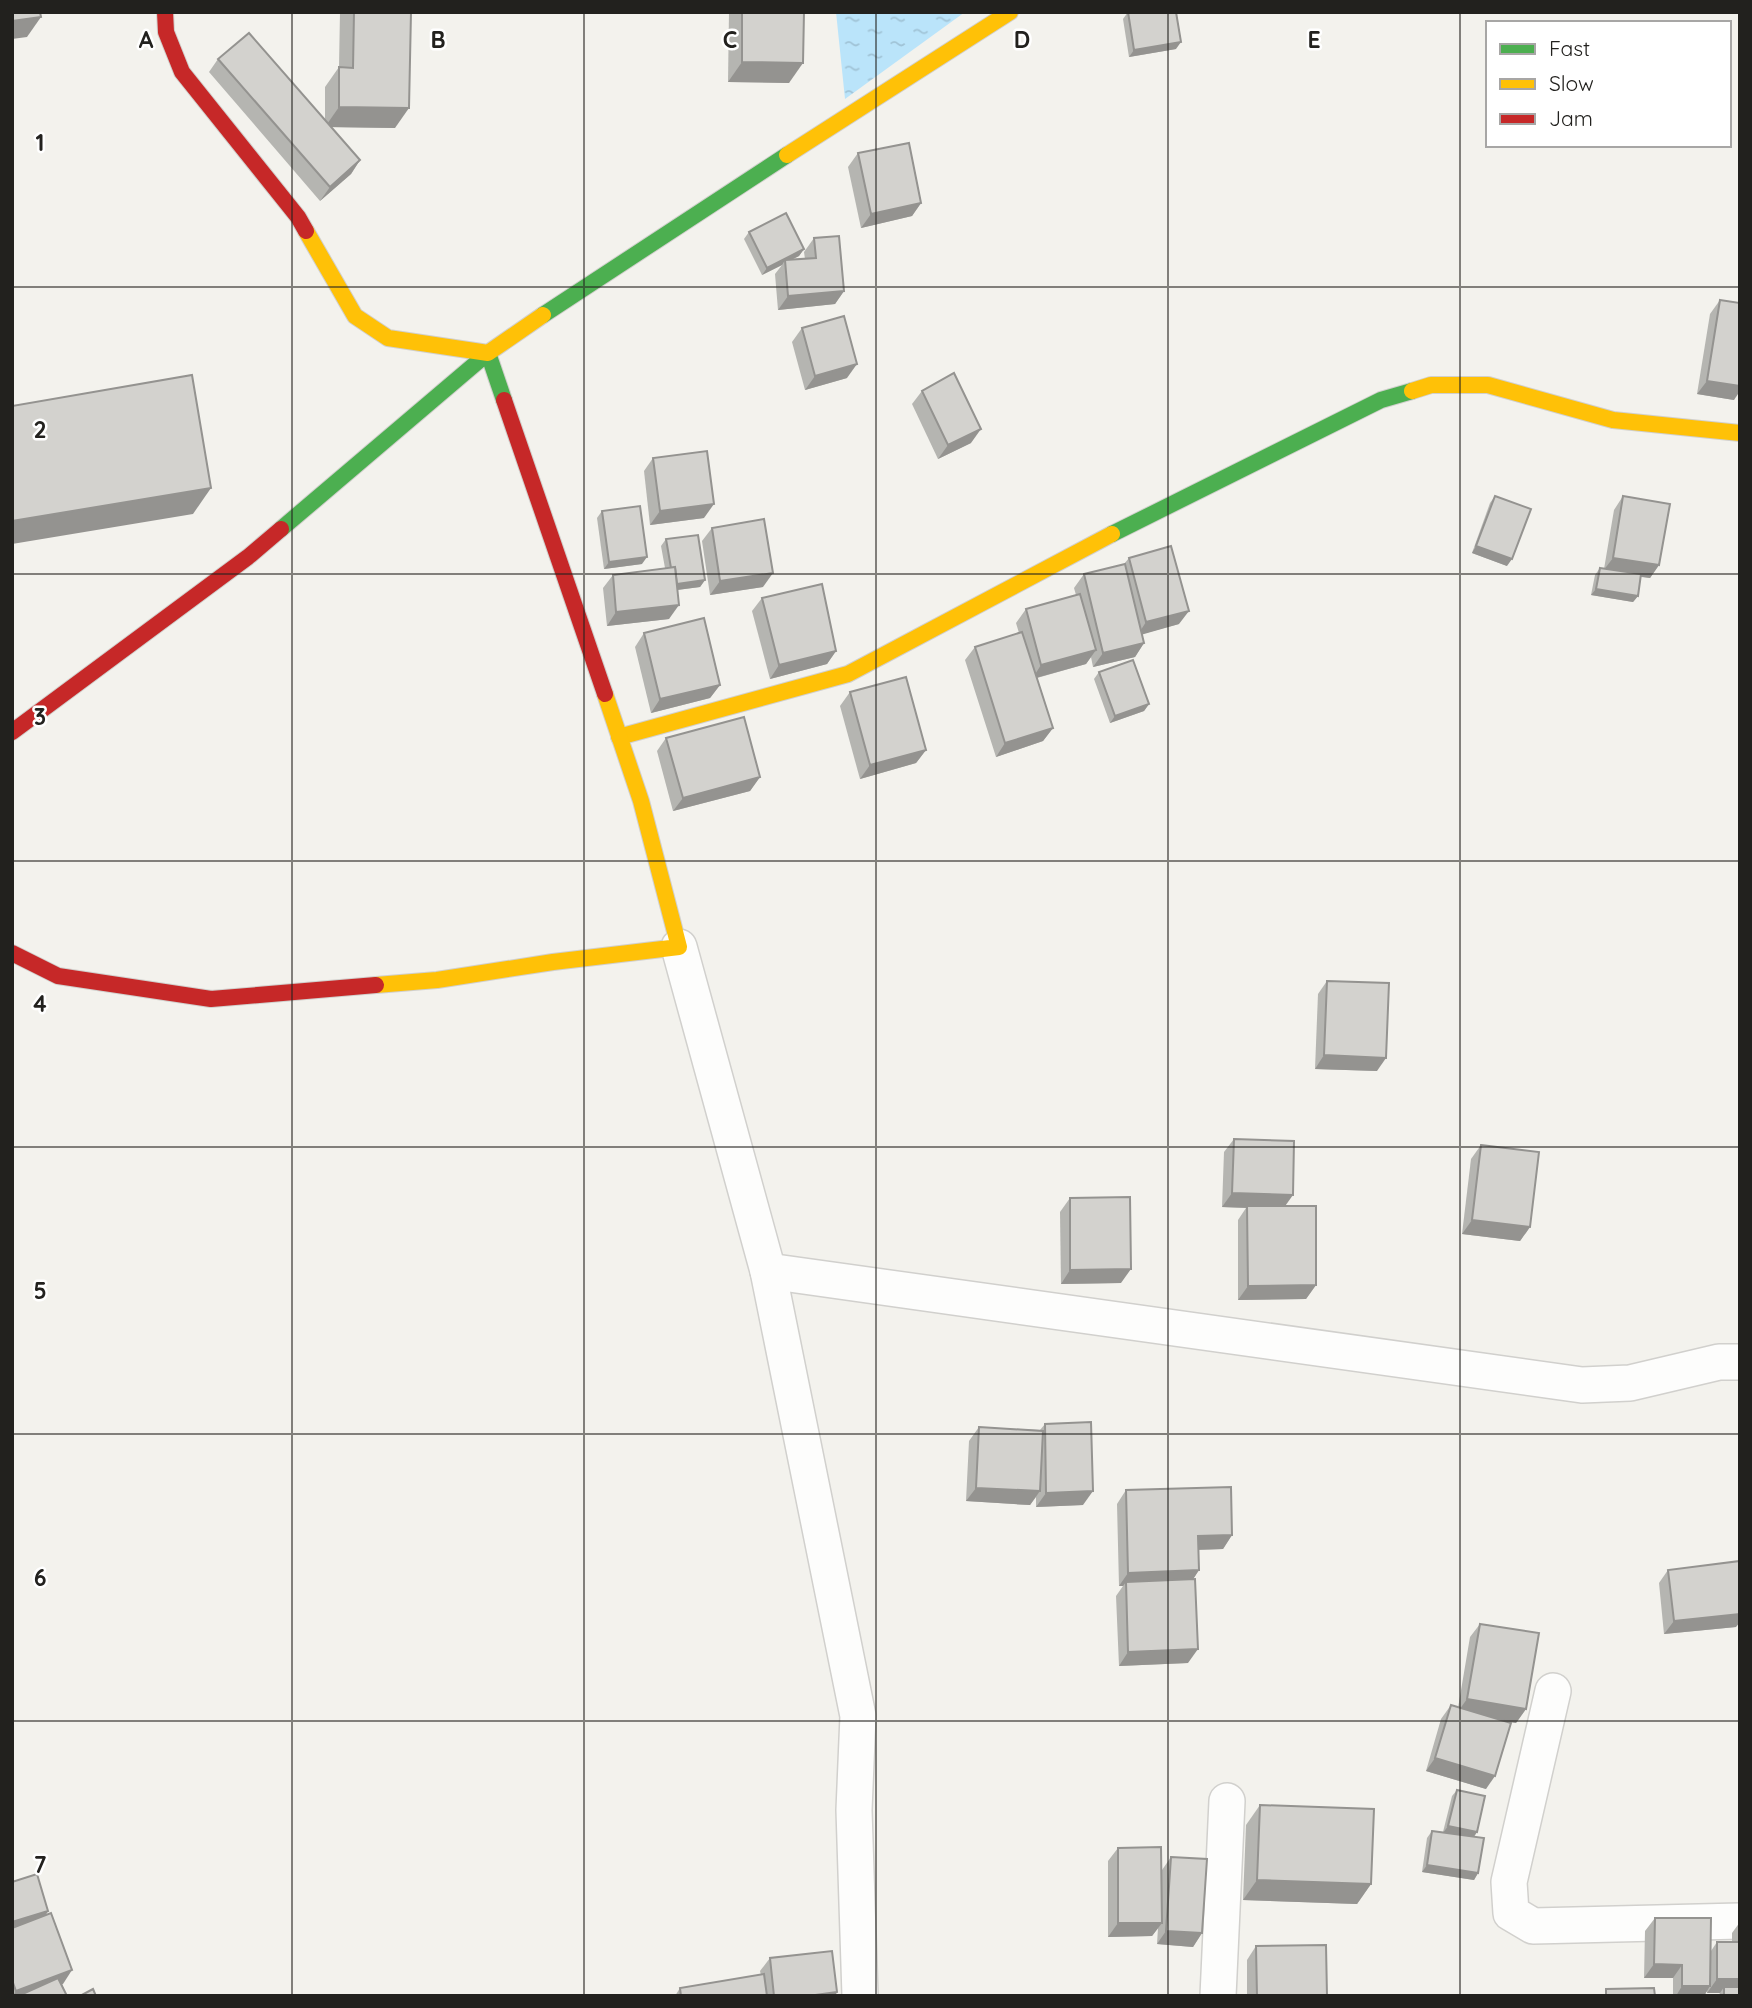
<svg xmlns="http://www.w3.org/2000/svg" width="1752" height="2008" viewBox="0 0 1752 2008" font-family="Quicksand,sans-serif">
<style>
.water{fill:url(#water-ripples)}
.lines{fill:none;stroke-linecap:round;stroke-linejoin:round}
.street-casing{stroke:#d1d0cd;stroke-width:38}
.fast-casing{stroke:#d1d0cd;stroke-width:18}
.slow-casing{stroke:#d1d0cd;stroke-width:18}
.jam-casing{stroke:#d1d0cd;stroke-width:18}
.street{stroke:#fdfdfc;stroke-width:35}
.fast{stroke:#4caf50;stroke-width:16}
.slow{stroke:#ffc107;stroke-width:16}
.jam{stroke:#c62828;stroke-width:16}
.wall{fill:#b5b5b1}
.shaded-wall{fill:#949390}
.building{fill:#d3d2ce;stroke:#949390;stroke-width:2}
.grid{fill:none;stroke:#22211e;stroke-width:2;stroke-opacity:0.55}
.grid-label{font-size:23px;text-anchor:middle;font-weight:bold;fill:#22211e;stroke:#fff;stroke-width:5;stroke-linejoin:round;paint-order:stroke}
</style>
<defs>
<pattern id="water-ripples" width="26" height="14" patternUnits="userSpaceOnUse" patternTransform="scale(1.75)"><rect width="26" height="14" fill="#bae4fa"/><path d="M2 4q2-2 4 0t4 0M15 11q2-2 4 0t4 0" fill="none" stroke="#a0c3d6"/></pattern>
</defs>
<rect width="100%" height="100%" fill="#f3f2ed"/>
<path class="water" d="M 836,12 L 965,12 L 845,99 Z"/>
<g class="lines">
<defs>
<g id="street">
<path d="M 679,947 L 768,1271 L 858,1716 L 854,1810 L 860,1996"/>
<path d="M 768,1271 L 1582,1385 L 1630,1383 L 1719,1362 L 1740,1362"/>
<path d="M 1553,1691 L 1509,1882 L 1511,1913 L 1533,1926 L 1740,1921"/>
<path d="M 1218,1996 L 1227,1801"/>
</g>
<g id="fast">
<path d="M 543,315 L 787,155"/>
<path d="M 281,529 L 488,353 L 504,400"/>
<path d="M 1112,534 L 1381,400 L 1412,391"/>
</g>
<g id="slow">
<path d="M 787,155 L 1010,12"/>
<path d="M 306,231 L 355,316 L 388,338 L 488,353 L 543,315"/>
<path d="M 1412,391 L 1431,385 L 1488,385 L 1613,420 L 1740,433"/>
<path d="M 619,737 L 848,674 L 1112,534"/>
<path d="M 376,985 L 437,980 L 553,962 L 679,947 L 641,801 L 605,694"/>
</g>
<g id="jam">
<path d="M 165,12 L 166,32 L 182,72 L 298,217 L 306,231"/>
<path d="M 504,400 L 605,694"/>
<path d="M 12,732 L 248,557 L 281,529"/>
<path d="M 12,953 L 58,976 L 211,999 L 376,985"/>
</g>
</defs>
<use href="#street" class="street-casing"/>
<use href="#fast" class="fast-casing"/>
<use href="#slow" class="slow-casing"/>
<use href="#jam" class="jam-casing"/>
<use href="#street" class="street"/>
<use href="#fast" class="fast"/>
<use href="#slow" class="slow"/>
<use href="#jam" class="jam"/>
</g>
<g class="wall">
<path d="M 340,12 L 411,12 L 395,128 L 331,127 L 360,160 L 351,174 L 320,201 L 209,72 L 218,59 L 325,120 L 325,87 L 339,67 Z"/>
<path d="M 729,12 L 804,12 L 789,83 L 728,82 Z"/>
<path d="M 1128,12 L 1176,49 L 1129,57 L 1123,19 Z"/>
<path d="M 858,153 L 921,203 L 912,216 L 861,228 L 848,167 Z"/>
<path d="M 749,232 L 804,249 L 799,256 L 791,260 L 805,259 L 804,252 L 814,238 L 844,291 L 835,304 L 778,310 L 775,274 L 782,265 L 762,275 L 744,239 Z"/>
<path d="M 1720,300 L 1734,400 L 1697,394 L 1710,314 Z"/>
<path d="M 802,328 L 847,378 L 805,390 L 792,342 Z"/>
<path d="M 922,391 L 971,443 L 938,459 L 912,404 Z"/>
<path d="M 653,458 L 704,518 L 650,525 L 644,471 Z"/>
<path d="M 1495,496 L 1507,566 L 1472,553 L 1490,503 Z"/>
<path d="M 1623,496 L 1659,565 L 1650,578 L 1641,577 L 1638,596 L 1633,602 L 1591,595 L 1595,575 L 1600,568 L 1604,569 L 1614,510 Z"/>
<path d="M 602,511 L 642,564 L 604,569 L 597,518 Z"/>
<path d="M 712,528 L 763,587 L 710,595 L 702,541 Z"/>
<path d="M 666,539 L 705,580 L 700,587 L 677,590 L 669,619 L 607,626 L 603,588 L 613,575 L 665,568 L 661,546 Z"/>
<path d="M 1129,558 L 1179,624 L 1142,634 L 1144,643 L 1135,657 L 1093,667 L 1091,657 L 1086,664 L 1037,678 L 1053,728 L 1043,741 L 996,757 L 965,660 L 975,647 L 1019,633 L 1016,623 L 1026,609 L 1076,595 L 1074,588 L 1084,574 L 1124,564 Z"/>
<path d="M 762,598 L 836,651 L 827,664 L 770,679 L 752,611 Z"/>
<path d="M 644,633 L 720,685 L 710,698 L 651,713 L 635,647 Z"/>
<path d="M 1099,672 L 1149,704 L 1144,711 L 1110,723 L 1094,679 Z"/>
<path d="M 850,692 L 926,750 L 916,763 L 860,779 L 840,706 Z"/>
<path d="M 666,738 L 760,777 L 750,791 L 673,811 L 657,751 Z"/>
<path d="M 1327,981 L 1377,1071 L 1315,1069 L 1318,994 Z"/>
<path d="M 1234,1139 L 1285,1206 L 1316,1285 L 1306,1299 L 1238,1300 L 1238,1220 L 1246,1208 L 1222,1207 L 1224,1152 Z"/>
<path d="M 1481,1145 L 1530,1227 L 1520,1241 L 1462,1234 L 1471,1159 Z"/>
<path d="M 1070,1198 L 1121,1283 L 1061,1284 L 1060,1212 Z"/>
<path d="M 1045,1424 L 1083,1505 L 1036,1507 L 1036,1497 L 1030,1505 L 966,1501 L 969,1441 L 979,1427 L 1040,1430 Z"/>
<path d="M 1126,1490 L 1232,1535 L 1223,1549 L 1199,1550 L 1199,1570 L 1193,1579 L 1188,1663 L 1119,1666 L 1116,1596 L 1123,1586 L 1119,1586 L 1117,1504 Z"/>
<path d="M 1668,1570 L 1736,1627 L 1664,1634 L 1659,1583 Z"/>
<path d="M 1480,1624 L 1526,1709 L 1516,1723 L 1501,1720 L 1486,1789 L 1426,1771 L 1441,1719 L 1451,1705 L 1458,1708 L 1470,1637 Z"/>
<path d="M 1457,1790 L 1477,1832 L 1474,1837 L 1478,1873 L 1474,1880 L 1422,1872 L 1427,1838 L 1432,1831 L 1443,1832 L 1452,1796 Z"/>
<path d="M 1260,1805 L 1371,1884 L 1357,1904 L 1243,1900 L 1246,1825 Z"/>
<path d="M 1118,1848 L 1162,1870 L 1171,1857 L 1202,1933 L 1193,1947 L 1157,1944 L 1158,1928 L 1152,1936 L 1108,1937 L 1108,1861 Z"/>
<path d="M 12,1882 L 48,1911 L 46,1915 L 63,1984 L 62,1984 L 67,1996 L 12,1996 Z"/>
<path d="M 1655,1918 L 1711,1951 L 1717,1942 L 1732,1942 L 1732,1933 L 1740,1922 L 1740,1996 L 1718,1996 L 1720,1993 L 1707,1993 L 1707,1991 L 1704,1996 L 1673,1996 L 1673,1978 L 1644,1978 L 1645,1931 Z"/>
<path d="M 1256,1946 L 1327,1996 L 1247,1996 L 1247,1960 Z"/>
<path d="M 770,1958 L 837,1992 L 835,1996 L 675,1996 L 680,1988 L 761,1975 L 760,1971 Z"/>
</g>
<g class="shaded-wall">
<path d="M 41,17 L 27,37 L 12,39 L 12,21 Z"/>
<path d="M 1181,42 L 1176,49 L 1129,57 L 1134,50 Z"/>
<path d="M 742,62 L 803,63 L 789,83 L 728,82 Z"/>
<path d="M 339,107 L 409,108 L 395,128 L 325,127 Z"/>
<path d="M 360,160 L 351,174 L 320,201 L 330,187 Z"/>
<path d="M 921,203 L 912,216 L 861,228 L 871,214 Z"/>
<path d="M 804,249 L 799,256 L 785,263 L 785,260 L 782,265 L 762,275 L 767,268 Z"/>
<path d="M 844,291 L 835,304 L 778,310 L 788,296 Z"/>
<path d="M 857,364 L 847,378 L 805,390 L 815,376 Z"/>
<path d="M 1707,381 L 1740,386 L 1740,391 L 1734,400 L 1697,394 Z"/>
<path d="M 981,429 L 971,443 L 938,459 L 948,445 Z"/>
<path d="M 211,488 L 193,514 L 12,544 L 12,521 Z"/>
<path d="M 714,504 L 704,518 L 650,525 L 660,511 Z"/>
<path d="M 1476,546 L 1512,559 L 1507,566 L 1472,553 Z"/>
<path d="M 647,557 L 642,564 L 604,569 L 609,562 Z"/>
<path d="M 1613,558 L 1659,565 L 1650,578 L 1603,571 Z"/>
<path d="M 773,573 L 763,587 L 710,595 L 720,581 Z"/>
<path d="M 705,580 L 700,587 L 669,591 L 674,584 Z"/>
<path d="M 1596,589 L 1638,596 L 1633,602 L 1591,595 Z"/>
<path d="M 679,605 L 669,619 L 607,626 L 616,612 Z"/>
<path d="M 1189,611 L 1179,624 L 1137,636 L 1146,622 Z"/>
<path d="M 1144,643 L 1135,657 L 1093,667 L 1103,653 Z"/>
<path d="M 1096,650 L 1086,664 L 1032,679 L 1041,665 Z"/>
<path d="M 836,651 L 827,664 L 770,679 L 779,665 Z"/>
<path d="M 720,685 L 710,698 L 651,713 L 660,699 Z"/>
<path d="M 1149,704 L 1144,711 L 1110,723 L 1115,716 Z"/>
<path d="M 1053,728 L 1043,741 L 996,757 L 1005,743 Z"/>
<path d="M 926,750 L 916,763 L 860,779 L 870,765 Z"/>
<path d="M 760,777 L 750,791 L 673,811 L 683,798 Z"/>
<path d="M 1324,1055 L 1386,1058 L 1377,1071 L 1315,1069 Z"/>
<path d="M 1232,1193 L 1293,1195 L 1283,1209 L 1222,1207 Z"/>
<path d="M 1472,1220 L 1530,1227 L 1520,1241 L 1462,1234 Z"/>
<path d="M 1131,1269 L 1121,1283 L 1061,1284 L 1070,1270 Z"/>
<path d="M 1316,1285 L 1306,1299 L 1238,1300 L 1248,1286 Z"/>
<path d="M 976,1488 L 1040,1491 L 1030,1505 L 966,1501 Z"/>
<path d="M 1093,1491 L 1083,1505 L 1036,1507 L 1046,1493 Z"/>
<path d="M 1232,1535 L 1223,1549 L 1189,1550 L 1198,1536 Z"/>
<path d="M 1199,1570 L 1190,1584 L 1126,1582 L 1123,1586 L 1119,1586 L 1128,1573 Z"/>
<path d="M 1740,1614 L 1740,1622 L 1736,1627 L 1664,1634 L 1674,1621 Z"/>
<path d="M 1198,1649 L 1188,1663 L 1119,1666 L 1128,1652 Z"/>
<path d="M 1467,1699 L 1526,1709 L 1516,1723 L 1457,1713 Z"/>
<path d="M 1435,1758 L 1495,1776 L 1486,1789 L 1426,1771 Z"/>
<path d="M 1448,1826 L 1477,1832 L 1472,1839 L 1443,1833 Z"/>
<path d="M 1427,1865 L 1478,1873 L 1474,1880 L 1422,1872 Z"/>
<path d="M 1257,1880 L 1371,1884 L 1357,1904 L 1243,1900 Z"/>
<path d="M 48,1911 L 39,1925 L 12,1933 L 12,1922 Z"/>
<path d="M 1118,1923 L 1162,1923 L 1152,1936 L 1108,1937 Z"/>
<path d="M 1166,1931 L 1202,1933 L 1193,1947 L 1157,1944 Z"/>
<path d="M 1654,1964 L 1682,1965 L 1673,1978 L 1644,1978 Z"/>
<path d="M 72,1970 L 63,1984 L 31,1996 L 13,1996 L 16,1991 Z"/>
<path d="M 1717,1979 L 1740,1979 L 1740,1993 L 1724,1987 L 1720,1993 L 1707,1993 Z"/>
<path d="M 1682,1986 L 1710,1986 L 1704,1996 L 1676,1996 Z"/>
<path d="M 837,1992 L 835,1996 L 808,1996 Z"/>
</g>
<g class="building">
<path d="M 12,12 L 40,12 L 41,17 L 12,21 Z"/>
<path d="M 354,12 L 411,12 L 409,108 L 339,107 L 339,67 L 353,68 Z"/>
<path d="M 742,12 L 804,12 L 803,63 L 742,62 Z"/>
<path d="M 1128,12 L 1176,12 L 1181,42 L 1134,50 Z"/>
<path d="M 249,33 L 360,160 L 330,187 L 218,59 Z"/>
<path d="M 909,143 L 921,203 L 871,214 L 858,153 Z"/>
<path d="M 786,213 L 804,249 L 767,268 L 749,232 Z"/>
<path d="M 839,236 L 844,291 L 788,296 L 785,260 L 816,258 L 814,238 Z"/>
<path d="M 1720,300 L 1740,303 L 1740,386 L 1707,381 Z"/>
<path d="M 844,316 L 857,364 L 815,376 L 802,328 Z"/>
<path d="M 954,373 L 981,429 L 948,445 L 922,391 Z"/>
<path d="M 192,375 L 211,488 L 12,521 L 12,406 Z"/>
<path d="M 707,451 L 714,504 L 660,511 L 653,458 Z"/>
<path d="M 1495,496 L 1531,509 L 1512,559 L 1476,546 Z"/>
<path d="M 1623,496 L 1670,504 L 1659,565 L 1613,558 Z"/>
<path d="M 640,506 L 647,557 L 609,562 L 602,511 Z"/>
<path d="M 764,519 L 773,573 L 720,581 L 712,528 Z"/>
<path d="M 698,535 L 705,580 L 677,584 L 675,567 L 671,568 L 666,539 Z"/>
<path d="M 1171,546 L 1189,611 L 1146,622 L 1129,558 Z"/>
<path d="M 1125,564 L 1144,643 L 1103,653 L 1084,574 Z"/>
<path d="M 675,567 L 679,605 L 616,612 L 613,575 Z"/>
<path d="M 1600,568 L 1641,574 L 1638,596 L 1596,589 Z"/>
<path d="M 822,584 L 836,651 L 779,665 L 762,598 Z"/>
<path d="M 1080,594 L 1096,650 L 1041,665 L 1026,609 Z"/>
<path d="M 704,618 L 720,685 L 660,699 L 644,633 Z"/>
<path d="M 1022,632 L 1053,728 L 1005,743 L 975,647 Z"/>
<path d="M 1133,660 L 1149,704 L 1115,716 L 1099,672 Z"/>
<path d="M 906,677 L 926,750 L 870,765 L 850,692 Z"/>
<path d="M 744,717 L 760,777 L 683,798 L 666,738 Z"/>
<path d="M 1327,981 L 1389,983 L 1386,1058 L 1324,1055 Z"/>
<path d="M 1234,1139 L 1294,1141 L 1293,1195 L 1232,1193 Z"/>
<path d="M 1481,1145 L 1539,1152 L 1530,1227 L 1472,1220 Z"/>
<path d="M 1130,1197 L 1131,1269 L 1070,1270 L 1070,1198 Z"/>
<path d="M 1247,1206 L 1316,1206 L 1316,1285 L 1248,1286 Z"/>
<path d="M 1091,1422 L 1093,1491 L 1046,1493 L 1045,1424 Z"/>
<path d="M 979,1427 L 1043,1431 L 1040,1491 L 976,1488 Z"/>
<path d="M 1231,1487 L 1232,1535 L 1198,1536 L 1199,1570 L 1128,1573 L 1126,1490 Z"/>
<path d="M 1740,1561 L 1740,1614 L 1674,1621 L 1668,1570 Z"/>
<path d="M 1195,1579 L 1198,1649 L 1128,1652 L 1126,1582 Z"/>
<path d="M 1480,1624 L 1539,1633 L 1526,1709 L 1467,1699 Z"/>
<path d="M 1451,1705 L 1511,1723 L 1495,1776 L 1435,1758 Z"/>
<path d="M 1457,1790 L 1485,1796 L 1477,1832 L 1448,1826 Z"/>
<path d="M 1260,1805 L 1374,1809 L 1371,1884 L 1257,1880 Z"/>
<path d="M 1432,1831 L 1484,1838 L 1478,1873 L 1427,1865 Z"/>
<path d="M 1161,1847 L 1162,1923 L 1118,1923 L 1118,1848 Z"/>
<path d="M 1171,1857 L 1207,1859 L 1202,1933 L 1166,1931 Z"/>
<path d="M 37,1874 L 48,1911 L 12,1922 L 12,1882 Z"/>
<path d="M 51,1913 L 72,1970 L 16,1991 L 12,1980 L 12,1928 Z"/>
<path d="M 1655,1918 L 1711,1918 L 1710,1986 L 1682,1986 L 1682,1965 L 1654,1964 Z"/>
<rect x="1717" y="1942" width="23" height="37"/>
<path d="M 1326,1945 L 1327,1996 L 1257,1996 L 1256,1946 Z"/>
<path d="M 832,1951 L 837,1992 L 808,1996 L 774,1996 L 770,1958 Z"/>
<path d="M 764,1974 L 767,1996 L 681,1996 L 680,1988 Z"/>
<path d="M 58,1978 L 67,1996 L 18,1996 Z"/>
<rect x="1724" y="1987" width="16" height="9"/>
<path d="M 1654,1988 L 1655,1996 L 1606,1996 L 1606,1989 Z"/>
<path d="M 93,1989 L 96,1996 L 80,1996 Z"/>
</g>
<path class="grid" d="M 292,12 L 292,1996M 584,12 L 584,1996M 876,12 L 876,1996M 1168,12 L 1168,1996M 1460,12 L 1460,1996M 12,287 L 1740,287M 12,574 L 1740,574M 12,861 L 1740,861M 12,1147 L 1740,1147M 12,1434 L 1740,1434M 12,1721 L 1740,1721"/>
<g class="grid-label">
<text x="146" y="48">A</text>
<text x="438" y="48">B</text>
<text x="730" y="48">C</text>
<text x="1022" y="48">D</text>
<text x="1314" y="48">E</text>
<text x="40" y="151">1</text>
<text x="40" y="438">2</text>
<text x="40" y="725">3</text>
<text x="40" y="1012">4</text>
<text x="40" y="1299">5</text>
<text x="40" y="1586">6</text>
<text x="40" y="1873">7</text>
</g>
<rect width="1752" height="2008" fill="none" stroke="#22211e" stroke-width="28"/>
<rect x="1486" y="21" width="245" height="126" fill="#ffffff" stroke="#a7a6a5" stroke-width="2"/>
<rect x="1500" y="44" width="35" height="10" fill="#4caf50" stroke="#a7a6a5" stroke-width="2"/>
<text x="1549" y="56" font-size="21" fill="#22211e">Fast</text>
<rect x="1500" y="79" width="35" height="10" fill="#ffc107" stroke="#a7a6a5" stroke-width="2"/>
<text x="1549" y="91" font-size="21" fill="#22211e">Slow</text>
<rect x="1500" y="114" width="35" height="10" fill="#c62828" stroke="#a7a6a5" stroke-width="2"/>
<text x="1549" y="126" font-size="21" fill="#22211e">Jam</text>
</svg>
